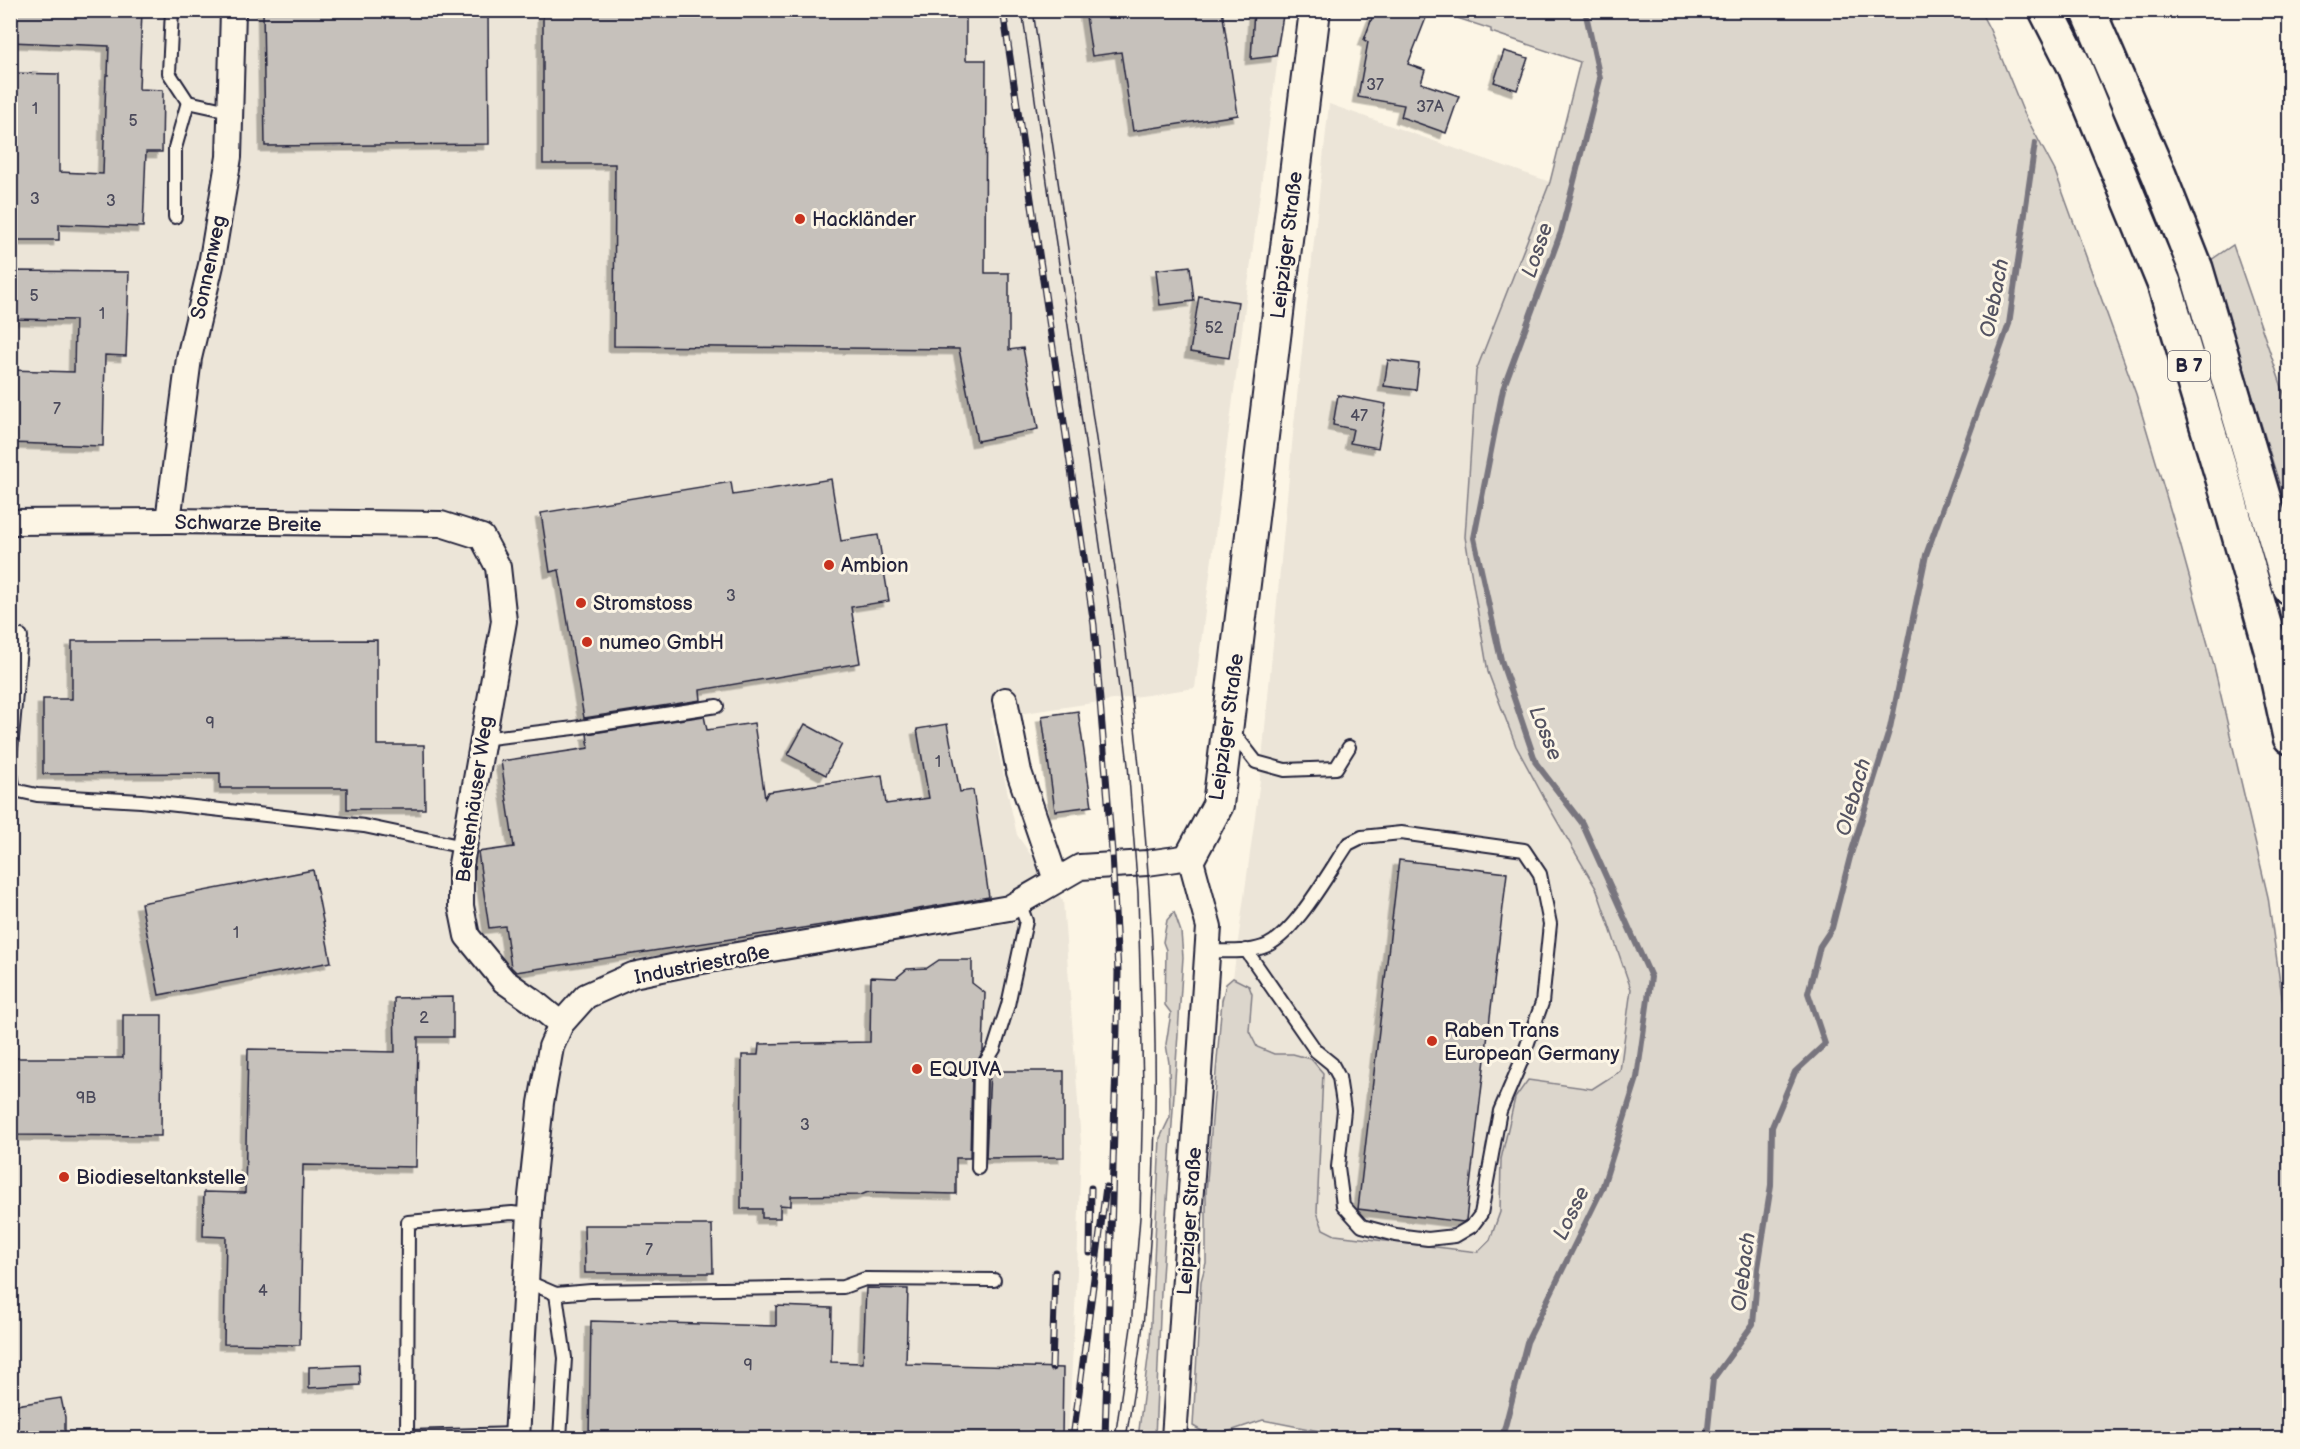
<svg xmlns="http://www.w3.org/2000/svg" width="2300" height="1449" viewBox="0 0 2300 1449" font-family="'Balsamiq Sans',sans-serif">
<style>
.built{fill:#ece5d8}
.green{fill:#dcd6cc;stroke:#7f7c84;stroke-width:1.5}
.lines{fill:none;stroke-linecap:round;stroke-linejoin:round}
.stream{stroke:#78757e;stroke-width:6}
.building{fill:#c6c1bb;stroke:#22223b;stroke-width:1.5;filter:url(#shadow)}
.service-casing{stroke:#22223b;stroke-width:16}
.minor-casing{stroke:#22223b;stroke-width:28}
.tertiary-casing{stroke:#22223b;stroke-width:34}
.trunk-casing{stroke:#22223b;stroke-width:38}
.service{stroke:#fcf5e5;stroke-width:12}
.minor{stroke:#fcf5e5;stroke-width:24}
.tertiary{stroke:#fcf5e5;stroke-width:30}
.trunk{stroke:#fcf5e5;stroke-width:33}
.tram{stroke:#22223b;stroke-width:1.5}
.rail-casing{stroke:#22223b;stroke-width:7}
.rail{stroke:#fcf5e5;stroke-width:4.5;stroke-dasharray:14;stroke-linecap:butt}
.poi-dot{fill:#c8321e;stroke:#fcf5e5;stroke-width:2}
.labels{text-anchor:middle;stroke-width:6;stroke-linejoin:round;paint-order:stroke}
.number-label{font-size:16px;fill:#4b4a5b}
.shield{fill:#fcf5e5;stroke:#63616e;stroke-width:1.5}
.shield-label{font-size:18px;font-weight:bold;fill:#22223b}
.poi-label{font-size:20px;fill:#22223b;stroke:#fcf5e5;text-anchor:start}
.street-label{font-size:20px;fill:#22223b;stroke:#fcf5e5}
.water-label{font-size:21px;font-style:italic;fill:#545362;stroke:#fcf5e5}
</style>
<defs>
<filter id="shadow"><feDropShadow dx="-5.5" dy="5.5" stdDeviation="0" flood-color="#0004"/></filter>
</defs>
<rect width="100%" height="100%" fill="#fcf5e5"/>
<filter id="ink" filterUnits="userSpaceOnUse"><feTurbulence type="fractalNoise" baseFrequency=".0167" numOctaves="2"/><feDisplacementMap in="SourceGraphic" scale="12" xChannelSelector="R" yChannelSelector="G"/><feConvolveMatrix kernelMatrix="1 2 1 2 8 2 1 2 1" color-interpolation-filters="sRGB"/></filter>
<g filter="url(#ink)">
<g class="built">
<path d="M 10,11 L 1284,11 L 1195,688 L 991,718 L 1017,835 L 1063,901 L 1081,1142 L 1077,1272 L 1068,1438 L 11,1438 Z"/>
<path d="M 1329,104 L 1550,182 L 1476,371 L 1465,537 L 1488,672 L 1516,746 L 1550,809 L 1597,890 L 1631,989 L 1620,1072 L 1592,1089 L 1528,1080 L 1515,1098 L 1501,1159 L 1500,1212 L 1490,1240 L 1478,1252 L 1335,1235 L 1323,1229 L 1317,1212 L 1323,1073 L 1293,1054 L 1274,1054 L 1257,1047 L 1249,1031 L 1252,1003 L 1249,986 L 1233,978 L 1260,780 L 1294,424 Z"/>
</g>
<g class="green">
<path d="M 1436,11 L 1980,11 L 1990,30 L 2023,111 L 2055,171 L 2136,394 L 2176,529 L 2214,666 L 2268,897 L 2290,1054 L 2289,1438 L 1327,1438 L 1319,1431 L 1263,1420 L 1227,1432 L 1210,1436 L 1193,1426 L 1201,1281 L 1206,1263 L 1206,1192 L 1222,1000 L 1226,984 L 1233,978 L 1249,986 L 1252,994 L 1249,1031 L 1257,1047 L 1274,1054 L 1293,1054 L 1311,1059 L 1323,1073 L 1317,1212 L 1323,1229 L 1335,1235 L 1478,1252 L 1490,1240 L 1500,1212 L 1501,1159 L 1515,1098 L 1528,1080 L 1592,1089 L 1620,1071 L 1631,989 L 1597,890 L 1550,809 L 1516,746 L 1488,672 L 1465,537 L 1476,371 L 1550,182 L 1580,62 L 1491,32 L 1491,29 Z"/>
<path d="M 2233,245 L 2284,393 L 2290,414 L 2289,516 L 2238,348 L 2208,262 Z"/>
<path d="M 1174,912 L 1181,932 L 1183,957 L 1161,1292 L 1155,1438 L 1138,1438 L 1150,1342 L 1160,1138 L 1170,1117 L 1169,1063 L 1166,1044 L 1171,1013 L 1165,1005 L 1166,950 L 1163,942 L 1167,920 Z"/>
</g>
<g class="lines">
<g class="stream">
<path d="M 1502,1438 L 1527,1342 L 1602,1189 L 1637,1078 L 1651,977 L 1582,823 L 1536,763 L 1501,660 L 1474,538 L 1503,389 L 1561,232 L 1600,79 L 1585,10"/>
<path d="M 1707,1438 L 1713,1379 L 1753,1324 L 1758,1268 L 1771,1185 L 1772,1127 L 1795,1072 L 1825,1044 L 1808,993 L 1820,946 L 1832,928 L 1850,857 L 1890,728 L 1926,555 L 2009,324 L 2035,143"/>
</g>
</g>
<g class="building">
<path d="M 10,10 L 142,10 L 139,89 L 163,90 L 162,152 L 146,152 L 143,227 L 59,224 L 59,240 L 11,240 L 10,73 L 59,74 L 59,172 L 103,174 L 106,75 L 108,75 L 109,46 L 10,42 Z"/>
<path d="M 263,10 L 488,10 L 489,144 L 265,146 Z"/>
<path d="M 543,10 L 966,10 L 966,60 L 986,60 L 985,273 L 1009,273 L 1009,350 L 1023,348 L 1038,429 L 977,441 L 959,349 L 614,346 L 615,164 L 543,164 Z"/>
<path d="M 1085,10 L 1222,10 L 1238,115 L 1133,131 L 1121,52 L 1092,56 Z"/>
<path d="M 1254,10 L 1284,10 L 1276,56 L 1251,59 Z"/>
<path d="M 1375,10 L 1406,10 L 1426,18 L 1408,64 L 1425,70 L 1421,83 L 1459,96 L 1446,133 L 1401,117 L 1404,105 L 1358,97 L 1368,42 L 1364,40 Z"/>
<path d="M 1504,51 L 1528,58 L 1517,90 L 1494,82 Z"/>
<path d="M 1190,266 L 1194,301 L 1160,305 L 1156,270 Z"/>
<path d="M 10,271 L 129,272 L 126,356 L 105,355 L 103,446 L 10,443 L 10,370 L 74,372 L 75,320 L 10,319 Z"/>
<path d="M 1199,296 L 1238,302 L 1229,358 L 1190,352 Z"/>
<path d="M 1388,360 L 1419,364 L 1416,390 L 1384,386 Z"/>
<path d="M 1338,395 L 1386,404 L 1378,448 L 1350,443 L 1353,429 L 1333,425 Z"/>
<path d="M 831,479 L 841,541 L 878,535 L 889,601 L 851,607 L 860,663 L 700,690 L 701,700 L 584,718 L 559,570 L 550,572 L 541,513 L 731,482 L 733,495 Z"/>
<path d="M 377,640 L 377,745 L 424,745 L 425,809 L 347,809 L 347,788 L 220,788 L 220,773 L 43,774 L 43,699 L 72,699 L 72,641 Z"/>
<path d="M 1078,711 L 1092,806 L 1055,811 L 1042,716 Z"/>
<path d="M 704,716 L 707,730 L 754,723 L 765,798 L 768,792 L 882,775 L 886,804 L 929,798 L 917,729 L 947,724 L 960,792 L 973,790 L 989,897 L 842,922 L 516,972 L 511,967 L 505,926 L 489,928 L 478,852 L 514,847 L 501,761 L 589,748 L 587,734 Z"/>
<path d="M 805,724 L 842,744 L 826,775 L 788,755 Z"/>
<path d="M 1399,860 L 1507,873 L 1466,1220 L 1463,1222 L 1358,1209 Z"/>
<path d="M 313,870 L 331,962 L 159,995 L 141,903 Z"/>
<path d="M 939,960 L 972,960 L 972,983 L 985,993 L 983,1051 L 972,1071 L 970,1158 L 956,1158 L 956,1194 L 868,1192 L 861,1195 L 791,1196 L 791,1206 L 780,1205 L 780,1218 L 762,1218 L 762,1209 L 741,1209 L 742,1055 L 758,1055 L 759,1044 L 870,1042 L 871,977 L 896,978 L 907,969 L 927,968 Z"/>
<path d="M 453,997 L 453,1037 L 418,1037 L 416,1167 L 303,1165 L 300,1345 L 224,1344 L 226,1237 L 203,1236 L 204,1192 L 245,1193 L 248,1049 L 395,1052 L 394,998 Z"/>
<path d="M 123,1015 L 162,1015 L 161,1136 L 10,1135 L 10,1058 L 123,1058 Z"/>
<path d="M 990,1071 L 1064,1071 L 1064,1157 L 986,1158 Z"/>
<path d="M 584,1225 L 712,1225 L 713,1273 L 585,1273 Z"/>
<path d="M 866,1288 L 908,1289 L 906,1364 L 1063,1368 L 1062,1438 L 589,1438 L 591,1321 L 776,1326 L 776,1306 L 832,1308 L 831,1362 L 863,1363 Z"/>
<path d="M 359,1365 L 360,1385 L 309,1388 L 309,1367 Z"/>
<path d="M 61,1398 L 65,1417 L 65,1438 L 10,1438 L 10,1406 Z"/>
</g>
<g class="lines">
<defs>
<g id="service">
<path d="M 172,10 L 169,73 L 188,102 L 220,109"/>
<path d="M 175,217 L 175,148 L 188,102"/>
<path d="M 1232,731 L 1256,762 L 1285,770 L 1336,768 L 1349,747"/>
<path d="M 482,739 L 574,728 L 717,706"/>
<path d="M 10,761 L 21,636"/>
<path d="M 10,769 L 14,790 L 37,795 L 141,801 L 364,826 L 464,847"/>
<path d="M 1207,951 C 1225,951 1246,953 1263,947 C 1293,938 1330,870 1348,844 L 1362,837 L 1401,833 L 1524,850 L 1540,874 L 1550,924 L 1542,1003 L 1521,1062 L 1500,1111 L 1481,1214 L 1472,1226 L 1455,1236 L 1428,1239 L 1396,1235 L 1362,1226 L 1343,1205 L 1338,1167 L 1344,1110 L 1339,1077 L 1332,1064 L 1316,1051 L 1246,950"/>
<path d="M 978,1168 L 980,1071 L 994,1049 L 1008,1005 L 1026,921 L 1019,902"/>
<path d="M 526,1281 L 556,1294 L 591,1291 L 843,1287 L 865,1279 L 994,1280"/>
<path d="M 556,1294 L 565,1358 L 560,1438"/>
<path d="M 517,1434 L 407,1437 L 408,1222 L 512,1213 L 530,1215"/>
</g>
<g id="minor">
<path d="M 168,521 L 189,358 L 211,265 L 229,157 L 233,10"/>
<path d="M 10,522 L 168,521 L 441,524 L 482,537 L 498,567 L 504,621 L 461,864 L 461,906 L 467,936 L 504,981 L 534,1002 L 561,1024"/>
<path d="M 1005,700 L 1019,772 L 1056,880"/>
<path d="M 517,1438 L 531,1196 L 541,1103 L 551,1047 L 561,1024 L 586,996 L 633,975 L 691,963 L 1009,908 L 1080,867 L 1147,863 L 1190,857 L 1209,927 L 1174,1438"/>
</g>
<path id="tertiary" d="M 1190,857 L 1218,805 L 1315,10"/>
<g id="trunk">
<path d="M 2046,10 L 2075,67 L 2164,283 L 2229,499 L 2272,653 L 2290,737"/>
<path d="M 2088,10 L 2159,175 L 2196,269 L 2290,588"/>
</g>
</defs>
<use href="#service" class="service-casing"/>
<use href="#minor" class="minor-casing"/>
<use href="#tertiary" class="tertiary-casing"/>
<use href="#trunk" class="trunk-casing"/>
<use href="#service" class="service"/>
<use href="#minor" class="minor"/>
<use href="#tertiary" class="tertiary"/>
<use href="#trunk" class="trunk"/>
<g class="tram">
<path d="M 1022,10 L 1111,621 L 1128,765 L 1138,893 L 1143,1086 L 1140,1217 L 1131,1327 L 1115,1438"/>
<path d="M 1033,10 C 1053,151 1074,292 1095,432 C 1109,527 1124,623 1134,718 C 1155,907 1163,1106 1146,1295 C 1142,1343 1134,1391 1126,1438"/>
</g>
<defs>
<g id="rail">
<path d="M 1003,10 L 1094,625 L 1112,852 L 1118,972 L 1117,1029 L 1105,1438"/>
<path d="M 1090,1253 L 1091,1188"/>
<path d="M 1052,1368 L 1055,1272"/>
<path d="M 1073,1438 L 1106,1187"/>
</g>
</defs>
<use href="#rail" class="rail-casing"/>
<use href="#rail" class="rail"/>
</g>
</g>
<g class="poi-dot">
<circle cx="800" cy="219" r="6"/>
<circle cx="829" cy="565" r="6"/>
<circle cx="581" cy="603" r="6"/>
<circle cx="587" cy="642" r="6"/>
<circle cx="1432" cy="1041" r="6"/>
<circle cx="917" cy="1069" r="6"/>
<circle cx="64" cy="1177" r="6"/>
</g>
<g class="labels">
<g class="number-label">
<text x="1375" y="90">37</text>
<text x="1430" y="112">37A</text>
<text x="35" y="114">1</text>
<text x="133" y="126">5</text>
<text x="35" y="204">3</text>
<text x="111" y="206">3</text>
<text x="34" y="301">5</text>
<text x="102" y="319">1</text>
<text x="1214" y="333">52</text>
<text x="57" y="414">7</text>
<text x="1359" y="421">47</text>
<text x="731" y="601">3</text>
<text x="210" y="728">9</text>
<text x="938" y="767">1</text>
<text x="236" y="938">1</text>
<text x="424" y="1023">2</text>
<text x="86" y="1103">9B</text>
<text x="805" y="1130">3</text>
<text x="649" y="1255">7</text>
<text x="263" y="1296">4</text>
<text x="748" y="1370">9</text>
</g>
<rect class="shield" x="2168" y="351" width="42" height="30" rx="4.5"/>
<g class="shield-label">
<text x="2189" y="372">B 7</text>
</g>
<g class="poi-label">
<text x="812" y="226">Hackländer</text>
<text x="841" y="572">Ambion</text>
<text x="593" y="610">Stromstoss</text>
<text x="599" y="649">numeo GmbH</text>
<text x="1444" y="1037">Raben Trans<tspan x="1444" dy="23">European Germany</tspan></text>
<text x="929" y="1076">EQUIVA</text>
<text x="76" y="1184">Biodieseltankstelle</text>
</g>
<g class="street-label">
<text transform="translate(1286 245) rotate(-83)" y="7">Leipziger Straße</text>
<text transform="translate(208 267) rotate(-78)" y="7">Sonnenweg</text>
<text transform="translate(248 523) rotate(1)" y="7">Schwarze Breite</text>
<text transform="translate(1226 727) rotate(-82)" y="7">Leipziger Straße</text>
<text transform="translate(474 799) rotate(-82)" y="7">Bettenhäuser Weg</text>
<text transform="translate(702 964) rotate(-11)" y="7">Industriestraße</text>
<text transform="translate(1189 1221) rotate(-86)" y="7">Leipziger Straße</text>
</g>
<g class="water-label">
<text transform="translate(1537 250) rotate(-71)" y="7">Losse</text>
<text transform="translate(1994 298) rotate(-79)" y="7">Olebach</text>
<text transform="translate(1546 733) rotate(68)" y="7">Losse</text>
<text transform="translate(1853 797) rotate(-74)" y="7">Olebach</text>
<text transform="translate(1571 1213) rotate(-64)" y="7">Losse</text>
<text transform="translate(1743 1272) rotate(-83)" y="7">Olebach</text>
</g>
</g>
<rect width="2300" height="1449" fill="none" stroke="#fcf5e5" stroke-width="36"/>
<rect x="18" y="18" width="2264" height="1413" fill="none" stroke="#22223b" stroke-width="2" filter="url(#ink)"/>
</svg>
